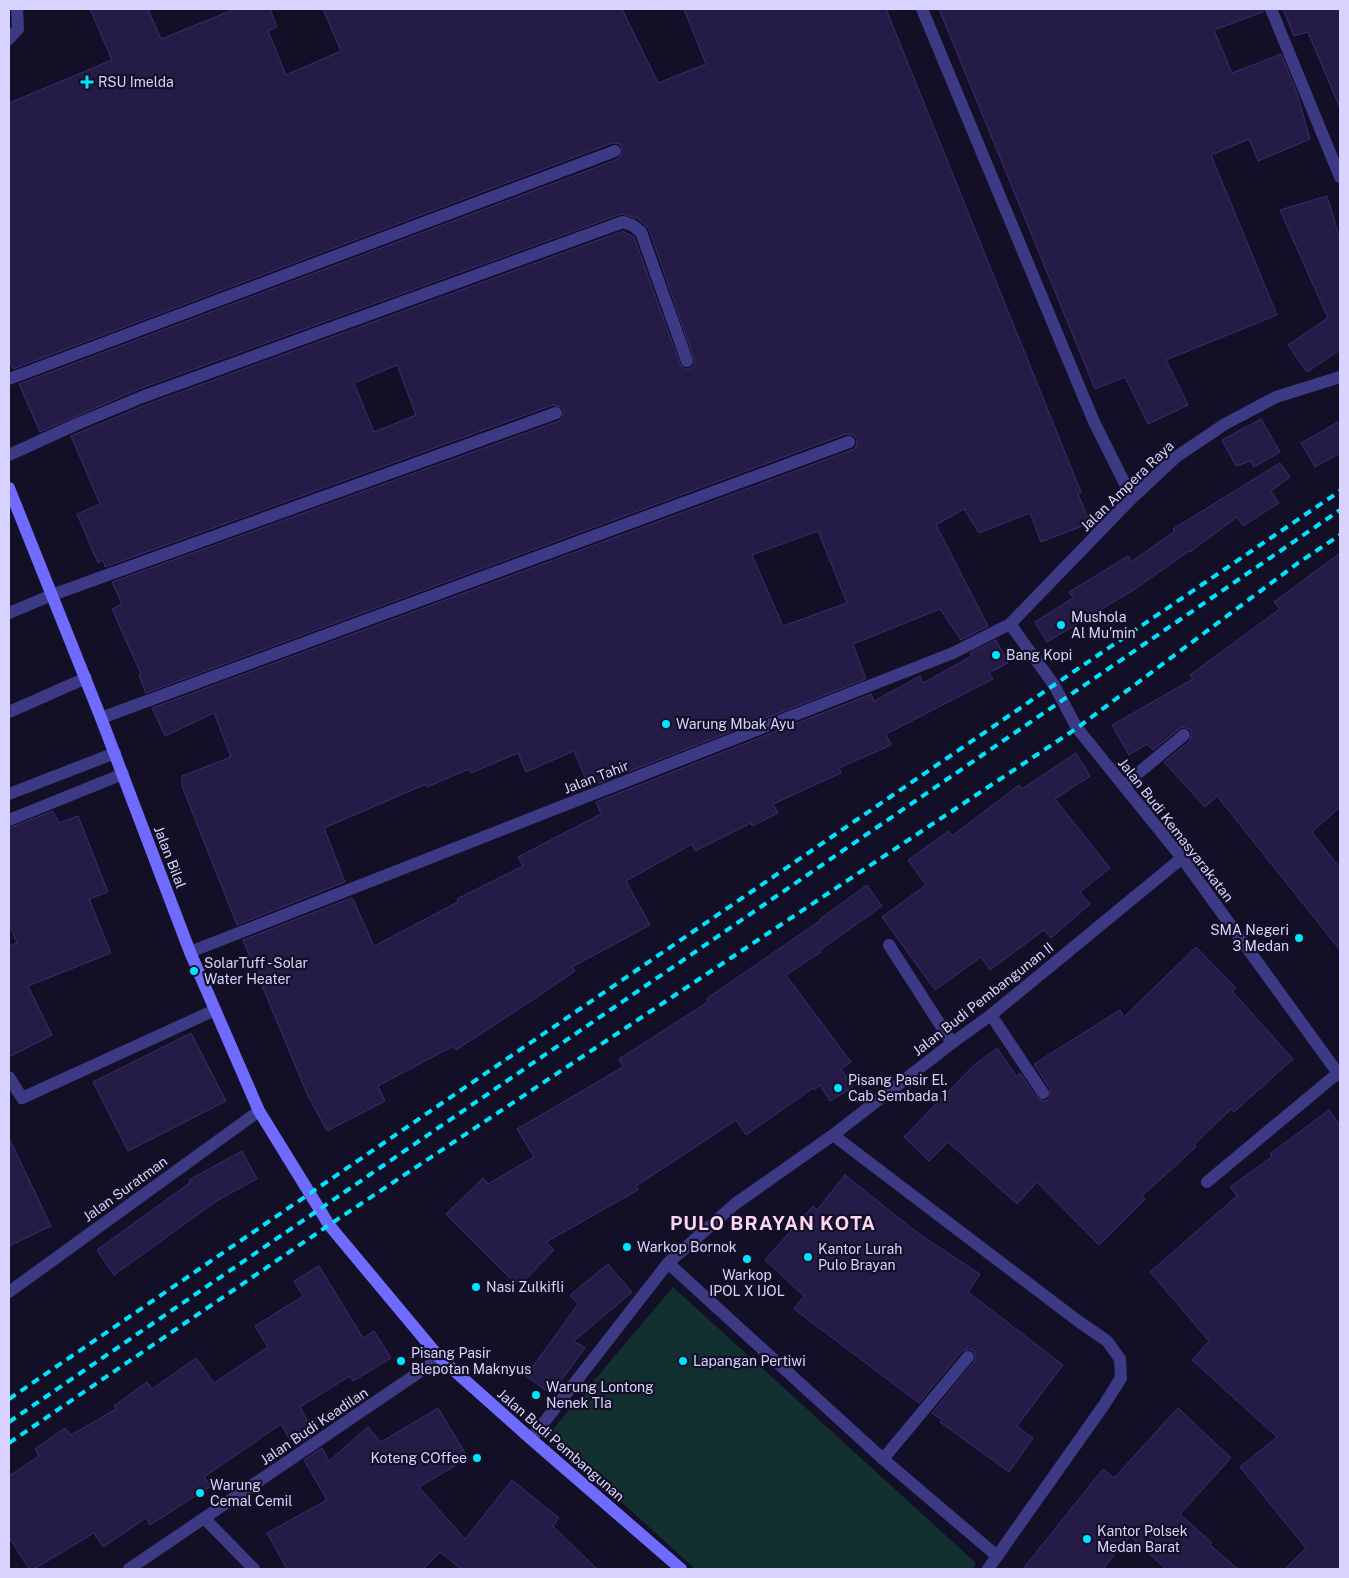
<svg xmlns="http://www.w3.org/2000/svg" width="1349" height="1578" viewBox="0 0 1349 1578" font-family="'Public Sans',sans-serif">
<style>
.green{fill:#12302f}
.building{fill:#241b47;stroke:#3b2d73;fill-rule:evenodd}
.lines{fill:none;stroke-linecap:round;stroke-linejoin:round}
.lane{stroke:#3d3a85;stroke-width:12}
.street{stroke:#3d3a85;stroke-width:12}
.secondary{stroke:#6f6bff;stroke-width:12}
.rail{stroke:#00e5ff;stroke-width:4;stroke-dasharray:8 6;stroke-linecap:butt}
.poi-dot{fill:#00e5ff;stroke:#130f26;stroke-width:2}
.labels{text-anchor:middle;stroke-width:4.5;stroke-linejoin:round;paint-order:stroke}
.poi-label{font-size:14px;fill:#d9d4ff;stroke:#130f26;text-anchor:start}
.street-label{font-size:14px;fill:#d9d4ff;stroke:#130f26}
.district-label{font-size:19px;font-weight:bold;letter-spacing:1px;fill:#ffd6f0;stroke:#130f26}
</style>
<rect width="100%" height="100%" fill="#130f26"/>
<path class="green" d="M 673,1287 L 976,1563 L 972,1569 L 695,1569 L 548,1435 Z"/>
<g class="building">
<path d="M 90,9 L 148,9 L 161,39 L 235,9 L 270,9 L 277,27 L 268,31 L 286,75 L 341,51 L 323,9 L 622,9 L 658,83 L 706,64 L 684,9 L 886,9 L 1081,492 L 1078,494 L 1090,523 L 1041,542 L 1030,513 L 979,533 L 964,509 L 936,525 L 988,626 L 961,640 L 940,609 L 853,644 L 866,679 L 589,787 L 574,751 L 526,772 L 518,753 L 471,773 L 469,769 L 427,787 L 426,784 L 324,828 L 345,882 L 237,925 L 182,786 L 182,776 L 231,757 L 214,713 L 165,736 L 152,708 L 852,450 L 856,447 L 857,440 L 854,435 L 846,434 L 146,693 L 139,675 L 141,674 L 112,609 L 122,604 L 112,582 L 559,421 L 562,418 L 564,411 L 561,407 L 553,405 L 105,567 L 103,560 L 98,563 L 77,514 L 100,504 L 71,436 L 145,405 L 623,231 L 634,237 L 680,364 L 685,369 L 689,369 L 693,367 L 695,362 L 649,229 L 637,218 L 621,214 L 139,389 L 40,432 L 19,384 L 618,159 L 623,152 L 620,144 L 612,143 L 13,369 L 9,360 L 9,103 L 112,60 ZM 397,365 L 416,415 L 374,432 L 354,383 ZM 818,531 L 847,603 L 783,626 L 752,555 Z"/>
<path d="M 939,9 L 1263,9 L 1263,12 L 1214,30 L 1232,73 L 1281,54 L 1297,93 L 1310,139 L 1258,161 L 1249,139 L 1211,155 L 1277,315 L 1166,360 L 1188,405 L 1148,424 L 1125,377 L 1095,389 Z"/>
<path d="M 1283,9 L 1340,9 L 1340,108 L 1308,32 L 1294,36 Z"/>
<path d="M 1327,196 L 1340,239 L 1340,350 L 1307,372 L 1288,345 L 1328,318 L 1280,210 Z"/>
<path d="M 1261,419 L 1280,452 L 1254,467 L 1251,461 L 1236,466 L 1222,440 Z"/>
<path d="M 1340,421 L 1340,453 L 1315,467 L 1301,443 Z"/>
<path d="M 1280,463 L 1290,477 L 1271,491 L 1279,503 L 1243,526 L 1237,517 L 1190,552 L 1189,551 L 1135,589 L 1047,642 L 1035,622 L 1073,598 L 1069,592 L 1128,556 L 1131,562 L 1175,531 L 1173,529 Z"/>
<path d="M 1340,553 L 1340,807 L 1312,832 L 1340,868 L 1340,950 L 1217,796 L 1205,807 L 1164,762 L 1190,741 L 1192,734 L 1190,729 L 1182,727 L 1153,750 L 1147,744 L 1129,755 L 1112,725 L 1193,679 L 1190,675 L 1280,609 L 1274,602 Z"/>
<path d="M 996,640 L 1008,663 L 989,673 L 993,679 L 886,734 L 891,745 L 839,768 L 841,773 L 773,804 L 778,813 L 752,826 L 751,823 L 695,851 L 692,844 L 626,881 L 650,925 L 572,967 L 575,971 L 534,999 L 456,1050 L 453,1046 L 378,1086 L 385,1101 L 327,1131 L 308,1096 L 243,940 L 351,898 L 353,899 L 374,946 L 458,902 L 457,899 L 523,866 L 518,857 L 601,814 L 596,802 L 871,694 L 874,701 L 920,676 L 923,683 L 972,656 L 970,653 Z"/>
<path d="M 1076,753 L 1090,776 L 1055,799 L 1110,868 L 1080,892 L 1090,904 L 1051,938 L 1044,930 L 990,970 L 981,957 L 935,990 L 882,917 L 926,885 L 908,860 L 949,831 L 952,836 L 1019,785 L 1022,789 Z"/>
<path d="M 53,811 L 59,823 L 78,816 L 108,892 L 89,899 L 111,953 L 28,986 L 52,1035 L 9,1057 L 9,946 L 17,943 L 9,923 L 9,828 Z"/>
<path d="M 867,885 L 882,906 L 820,950 L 821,952 L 786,975 L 851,1062 L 841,1069 L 853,1087 L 830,1101 L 820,1085 L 814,1090 L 813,1088 L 746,1135 L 736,1120 L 636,1186 L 638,1190 L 546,1242 L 554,1250 L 523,1282 L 514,1282 L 446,1214 L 483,1178 L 488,1184 L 534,1157 L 517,1129 L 623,1067 L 619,1059 L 708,1002 L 706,999 L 821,920 L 820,919 Z"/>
<path d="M 1196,947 L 1236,988 L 1232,991 L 1293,1059 L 1234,1112 L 1231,1109 L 1194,1145 L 1196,1147 L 1142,1196 L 1145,1199 L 1099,1245 L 1037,1182 L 1017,1204 L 948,1142 L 929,1161 L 904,1137 L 974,1065 L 997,1048 L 1016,1076 L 1020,1073 L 1037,1098 L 1043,1101 L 1047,1100 L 1050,1096 L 1050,1089 L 1034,1064 L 1120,1010 L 1124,1017 Z"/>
<path d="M 191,1033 L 226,1101 L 128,1151 L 93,1082 Z"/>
<path d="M 1329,1110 L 1340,1126 L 1340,1569 L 1285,1569 L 1306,1548 L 1240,1467 L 1277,1437 L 1192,1360 L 1209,1341 L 1150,1272 L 1237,1196 L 1230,1187 L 1272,1157 L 1270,1154 Z"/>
<path d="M 9,1138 L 51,1226 L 9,1246 Z"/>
<path d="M 242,1151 L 257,1179 L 218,1200 L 114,1275 L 97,1250 L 191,1182 L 189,1180 Z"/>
<path d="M 845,1175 L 919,1234 L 980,1274 L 968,1292 L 1063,1365 L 1017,1426 L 1033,1438 L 1009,1472 L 940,1422 L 942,1420 L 932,1413 L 974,1362 L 976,1358 L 974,1351 L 969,1349 L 962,1351 L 919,1403 L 794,1309 L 804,1296 L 765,1260 L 813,1206 L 817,1210 Z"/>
<path d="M 608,1264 L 632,1292 L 574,1341 L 585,1348 L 551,1394 L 526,1376 L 578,1304 L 570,1295 Z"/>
<path d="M 319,1266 L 363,1338 L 374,1331 L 391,1358 L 353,1381 L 350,1376 L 300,1407 L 314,1434 L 295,1446 L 291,1439 L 290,1440 L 281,1424 L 204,1477 L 211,1486 L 150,1525 L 146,1518 L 103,1547 L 94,1533 L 34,1569 L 29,1569 L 9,1537 L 9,1476 L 39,1456 L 35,1449 L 65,1428 L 71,1435 L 116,1409 L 114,1406 L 147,1382 L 152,1389 L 196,1358 L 214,1383 L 268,1347 L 255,1326 L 303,1296 L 294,1281 Z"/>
<path d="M 438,1408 L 468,1458 L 419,1487 L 465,1539 L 512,1480 L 559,1518 L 553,1526 L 597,1569 L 461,1569 L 440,1552 L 423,1569 L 287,1569 L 267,1533 L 327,1500 L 304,1460 L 322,1448 L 329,1461 L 368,1427 L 381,1442 Z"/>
<path d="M 1178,1408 L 1231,1458 L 1180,1514 L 1212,1543 L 1210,1545 L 1238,1569 L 1166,1569 L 1130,1536 L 1103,1569 L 1023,1569 L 1103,1469 L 1114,1478 Z"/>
</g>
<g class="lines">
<g class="lane">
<path d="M 922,9 L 1094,422 L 1132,498"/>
<path d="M 9,39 L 18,29 L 17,9"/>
<path d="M 9,712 L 86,678"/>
<path d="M 1124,785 L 1184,735"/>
<path d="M 9,794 L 115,753"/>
<path d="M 889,945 L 952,1043"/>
<path d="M 991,1015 L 1043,1093"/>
<path d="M 1207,1182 L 1338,1073"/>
<path d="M 883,1459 L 968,1357"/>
</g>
<g class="street">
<path d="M 1271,9 L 1340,177"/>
<path d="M 9,379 L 615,151"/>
<path d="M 9,455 L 77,424 L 142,397 L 623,222 L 632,225 L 641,232 L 687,361"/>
<path d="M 9,613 L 52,595 L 556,413"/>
<path d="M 1010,624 L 1054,685 L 1077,728 L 1182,858 L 1340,1076"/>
<path d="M 101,718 L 849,442"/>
<path d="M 9,820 L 123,774"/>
<path d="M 190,952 L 953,653 L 1010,624 L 1132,498 L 1176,457 L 1225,424 L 1276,397 L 1340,377"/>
<path d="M 9,1077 L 22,1098 L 215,1010"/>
<path d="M 833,1135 L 1078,1321 L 1107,1341 L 1120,1359 L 1121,1378 L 1104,1405 L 988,1569"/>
<path d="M 668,1263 L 883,1459 L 997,1556"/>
<path d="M 9,1292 L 259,1111"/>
<path d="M 531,1439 L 668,1263 L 735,1204 L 833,1135 L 952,1043 L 991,1015 L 1182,858"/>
<path d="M 205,1519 L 254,1569"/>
<path d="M 129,1569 L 440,1358"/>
</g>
<path class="secondary" d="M 9,488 L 101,718 L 190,952 L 259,1111 L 320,1210 L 329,1225 L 440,1358 L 531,1439 L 681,1569"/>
<g class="rail">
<path d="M 9,1399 L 1054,685 L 1340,491"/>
<path d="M 9,1422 L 1340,510"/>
<path d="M 9,1443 L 329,1225 L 1077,728 L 1298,563 L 1340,535"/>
</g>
</g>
<g class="poi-dot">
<path d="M84.5 74.5h5v5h5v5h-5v5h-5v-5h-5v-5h5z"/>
<circle cx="1061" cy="625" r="5"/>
<circle cx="996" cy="655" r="5"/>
<circle cx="666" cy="724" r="5"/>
<circle cx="1299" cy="938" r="5"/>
<circle cx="194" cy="971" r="5"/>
<circle cx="838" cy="1088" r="5"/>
<circle cx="627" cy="1247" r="5"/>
<circle cx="808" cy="1257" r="5"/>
<circle cx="747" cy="1259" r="5"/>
<circle cx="476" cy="1287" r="5"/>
<circle cx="401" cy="1361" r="5"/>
<circle cx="683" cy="1361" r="5"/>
<circle cx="536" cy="1395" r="5"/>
<circle cx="477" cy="1458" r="5"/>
<circle cx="200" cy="1493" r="5"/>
<circle cx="1087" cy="1539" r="5"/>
</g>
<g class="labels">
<g class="poi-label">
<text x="98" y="87">RSU Imelda</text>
<text x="1071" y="622">Mushola<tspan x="1071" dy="16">Al Mu'min</tspan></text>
<text x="1006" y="660">Bang Kopi</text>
<text x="676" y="729">Warung Mbak Ayu</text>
<text x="1289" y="935" text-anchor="end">SMA Negeri<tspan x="1289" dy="16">3 Medan</tspan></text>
<text x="204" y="968">SolarTuff - Solar<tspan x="204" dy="16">Water Heater</tspan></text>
<text x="848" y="1085">Pisang Pasir El.<tspan x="848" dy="16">Cab Sembada 1</tspan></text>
<text x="637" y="1252">Warkop Bornok</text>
<text x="818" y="1254">Kantor Lurah<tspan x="818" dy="16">Pulo Brayan</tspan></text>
<text x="747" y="1280" text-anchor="middle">Warkop<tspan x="747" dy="16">IPOL X IJOL</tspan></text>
<text x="486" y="1292">Nasi Zulkifli</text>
<text x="411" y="1358">Pisang Pasir<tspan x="411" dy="16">Blepotan Maknyus</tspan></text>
<text x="693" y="1366">Lapangan Pertiwi</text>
<text x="546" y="1392">Warung Lontong<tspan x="546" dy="16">Nenek TIa</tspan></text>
<text x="467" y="1463" text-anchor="end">Koteng COffee</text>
<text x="210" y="1490">Warung<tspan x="210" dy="16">Cemal Cemil</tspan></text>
<text x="1097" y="1536">Kantor Polsek<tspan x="1097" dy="16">Medan Barat</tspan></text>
</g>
<g class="street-label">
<text transform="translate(1127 486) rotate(-44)" y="5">Jalan Ampera Raya</text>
<text transform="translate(596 777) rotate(-21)" y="5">Jalan Tahir</text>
<text transform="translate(1176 830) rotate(52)" y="5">Jalan Budi Kemasyarakatan</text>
<text transform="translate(170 857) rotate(69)" y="5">Jalan Bilal</text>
<text transform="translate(983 999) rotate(-38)" y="5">Jalan Budi Pembangunan II</text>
<text transform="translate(125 1189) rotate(-36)" y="5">Jalan Suratman</text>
<text transform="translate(314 1426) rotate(-34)" y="5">Jalan Budi Keadilan</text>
<text transform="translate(561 1445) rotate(41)" y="5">Jalan Budi Pembangunan</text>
</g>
<g class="district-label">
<text x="773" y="1230">PULO BRAYAN KOTA</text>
</g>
</g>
<rect width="1349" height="1578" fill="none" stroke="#d9d4ff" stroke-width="20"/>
</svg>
